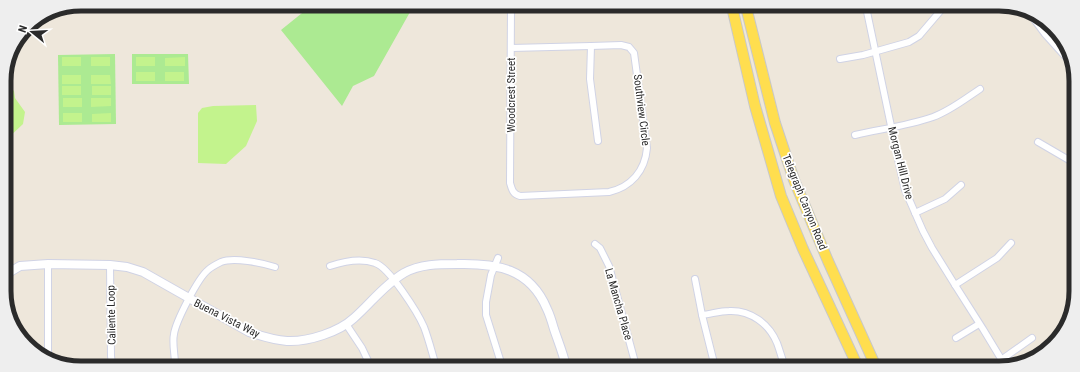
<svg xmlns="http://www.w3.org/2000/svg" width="1080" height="372" viewBox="0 0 1080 372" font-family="'Roboto Condensed',sans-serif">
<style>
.green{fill:#acea92}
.pitch{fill:#c3f38d}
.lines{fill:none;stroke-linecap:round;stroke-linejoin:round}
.minor-casing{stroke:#d0d3e5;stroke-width:8}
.tertiary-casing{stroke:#d0d3e5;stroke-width:10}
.primary-casing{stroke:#c8c8c8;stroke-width:12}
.minor{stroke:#fff;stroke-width:6}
.tertiary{stroke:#fff;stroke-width:8}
.primary{stroke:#ffde4f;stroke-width:10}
.labels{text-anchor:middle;stroke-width:3.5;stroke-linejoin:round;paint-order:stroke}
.street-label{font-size:11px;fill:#2b2b2b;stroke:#fff}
.rim{fill:none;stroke:#2b2b2b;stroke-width:5}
</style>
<rect width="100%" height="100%" fill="#eee7db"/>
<g class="green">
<path d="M 312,5 L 414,5 L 374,76 L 353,86 L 342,106 L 281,30 Z"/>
<path d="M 115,54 L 116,124 L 59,125 L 58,55 Z"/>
<path d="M 132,54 L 188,54 L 189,84 L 132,84 Z"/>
</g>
<g class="pitch">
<rect x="62" y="57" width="19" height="9"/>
<rect x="91" y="57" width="19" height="9"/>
<rect x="136" y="57" width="19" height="9"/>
<path d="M 185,57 L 185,66 L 165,66 L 165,58 Z"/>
<rect x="136" y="72" width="19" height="9"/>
<rect x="165" y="72" width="19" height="9"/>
<rect x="62" y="75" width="19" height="9"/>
<path d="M 91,75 L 110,75 L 111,84 L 91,84 Z"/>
<path d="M 4,81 L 14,91 L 15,98 L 25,112 L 23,124 L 5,141 Z"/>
<rect x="62" y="86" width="19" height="9"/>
<rect x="92" y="86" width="19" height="9"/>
<rect x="63" y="98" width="19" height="9"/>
<path d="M 91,98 L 111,98 L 111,106 L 91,107 Z"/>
<path d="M 256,105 L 257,121 L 246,146 L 226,164 L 198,163 L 198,113 L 202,108 L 213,106 Z"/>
<rect x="63" y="113" width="19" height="9"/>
<path d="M 111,113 L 111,122 L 92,122 L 92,114 Z"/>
</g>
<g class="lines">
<defs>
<g id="minor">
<path d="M 511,6 L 510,183 C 512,190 513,194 520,196 L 609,192 C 631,187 645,171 647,148 L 634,53 L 629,47 L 621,45 L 591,46 L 511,48"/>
<path d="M 866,7 L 899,164 L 905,190 L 923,231 L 932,248 L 955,285 L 983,329 L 1006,367"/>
<path d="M 1028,11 L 1045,34 L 1073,65"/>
<path d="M 591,46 L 590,79 L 598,141"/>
<path d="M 840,59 L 863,55 L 909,42 L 919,36 L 942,9"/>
<path d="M 855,135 C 881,129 907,126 933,117 C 950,111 965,99 980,89"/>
<path d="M 1038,142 L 1074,163"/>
<path d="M 915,213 L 945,199 L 961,185"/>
<path d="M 595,244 L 600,248 L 609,266 L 636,366"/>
<path d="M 498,258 L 491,275 L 486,302 L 486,315 L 502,366"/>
<path d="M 48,264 L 48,358"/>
<path d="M 110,265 L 111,356 L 112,364"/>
<path d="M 330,266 C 342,262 361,258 375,263 C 389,267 418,313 424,327 C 429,340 432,353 436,366"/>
<path d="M 695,279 L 702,315 L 715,367"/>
<path d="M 955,285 L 997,258 L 1011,243"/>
<path d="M 702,315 C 711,314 720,311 729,311 C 751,310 769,324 777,343 C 780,351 782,359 785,367"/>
<path d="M 346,324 L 362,348 L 370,365"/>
<path d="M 956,338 L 979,324"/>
<path d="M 1001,360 L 1032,338"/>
<path d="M 175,364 C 175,355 172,343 174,334 C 176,321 198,278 208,270 C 211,267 217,264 221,262 C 234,257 262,263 275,267"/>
</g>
<path id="tertiary" d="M 5,275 L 20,266 L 48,264 L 110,265 L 127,267 L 143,272 L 249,332 C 261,336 274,340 287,341 C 308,342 339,332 354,318 C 371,303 384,285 404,273 C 420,264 439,264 457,264 C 496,263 530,268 547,309 C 550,315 552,322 554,329 C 558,341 563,353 566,366"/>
<g id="primary">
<path d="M 732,7 L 755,106 L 781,196 L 803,249 L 858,367"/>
<path d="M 746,7 L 775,123 L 794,180 L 828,261 L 876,367"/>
</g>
</defs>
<use href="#minor" class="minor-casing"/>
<use href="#tertiary" class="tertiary-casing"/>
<use href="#primary" class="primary-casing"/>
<use href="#minor" class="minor"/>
<use href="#tertiary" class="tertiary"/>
<use href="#primary" class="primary"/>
</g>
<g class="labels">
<g class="street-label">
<text transform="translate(511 95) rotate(-90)" y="4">Woodcrest Street</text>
<text transform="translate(642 110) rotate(83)" y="4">Southview Circle</text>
<text transform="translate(901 163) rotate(76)" y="4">Morgan Hill Drive</text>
<text transform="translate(805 202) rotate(68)" y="4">Telegraph Canyon Road</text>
<text transform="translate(619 304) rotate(74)" y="4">La Mancha Place</text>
<text transform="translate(111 315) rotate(-91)" y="4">Caliente Loop</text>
<text transform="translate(227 318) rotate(27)" y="4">Buena Vista Way</text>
</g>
</g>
<path d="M0 0H1080V372H0ZM81 11H999A70 70 0 0 1 1069 81V291A70 70 0 0 1 999 361H81A70 70 0 0 1 11 291V81A70 70 0 0 1 81 11Z" fill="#eee" fill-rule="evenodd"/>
<path class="rim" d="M81 11H999A70 70 0 0 1 1069 81V291A70 70 0 0 1 999 361H81A70 70 0 0 1 11 291V81A70 70 0 0 1 81 11Z"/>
<g transform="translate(32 32) rotate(288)" stroke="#ffffff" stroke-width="3" paint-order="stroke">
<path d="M0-3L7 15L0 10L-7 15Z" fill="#2b2b2b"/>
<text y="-6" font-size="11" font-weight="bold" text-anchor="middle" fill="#2b2b2b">N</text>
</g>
</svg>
